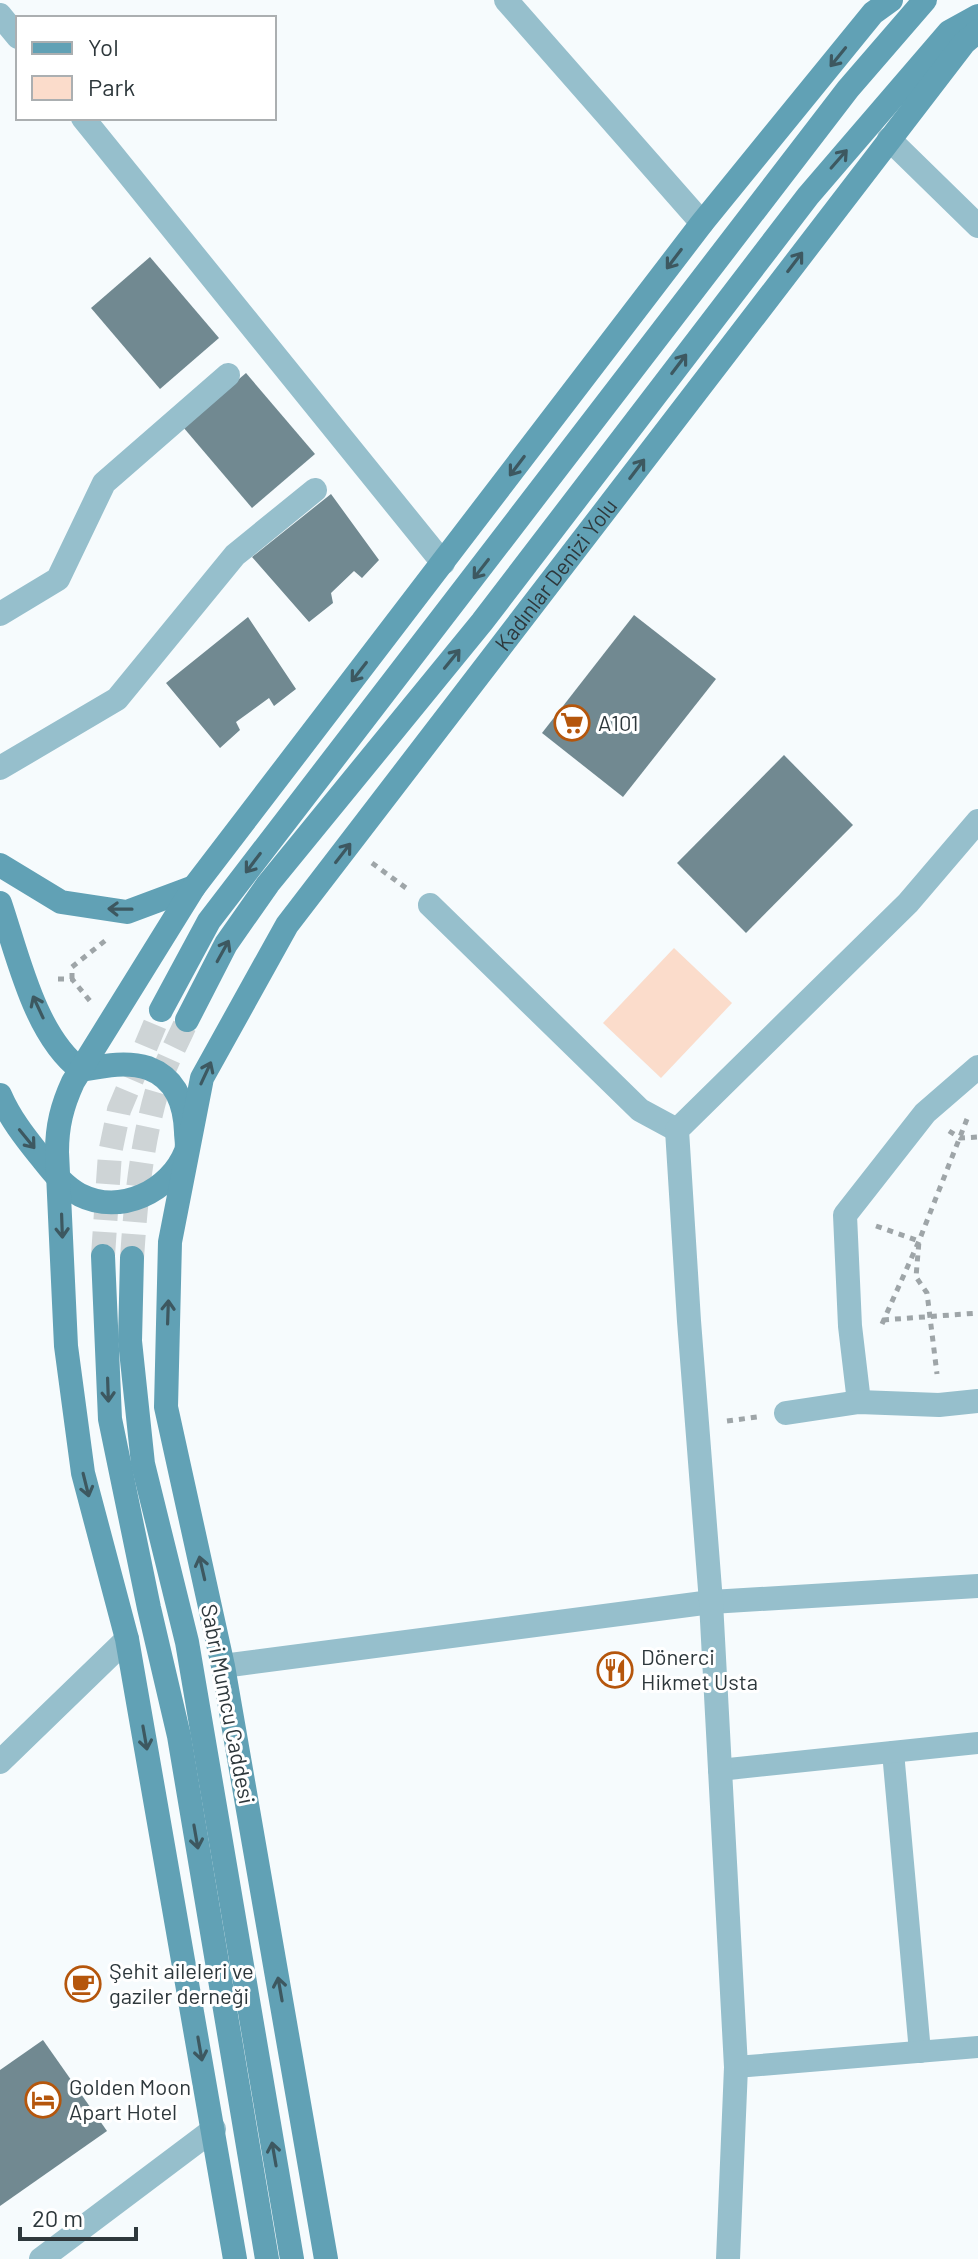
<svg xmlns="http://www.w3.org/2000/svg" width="978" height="2259" viewBox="0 0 978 2259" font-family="Barlow,sans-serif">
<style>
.green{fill:#fbdccb}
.building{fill:#718991}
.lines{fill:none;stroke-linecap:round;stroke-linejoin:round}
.secondary-tunnel{stroke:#ced4d6;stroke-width:24;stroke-dasharray:24 12;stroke-linecap:butt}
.path{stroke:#9ea5a8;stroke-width:5;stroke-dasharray:6 6;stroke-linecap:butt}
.service{stroke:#96bfcc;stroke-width:22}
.minor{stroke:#96bfcc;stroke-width:24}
.secondary{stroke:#61a1b5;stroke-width:24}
.oneway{stroke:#3d5860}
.labels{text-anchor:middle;stroke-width:6;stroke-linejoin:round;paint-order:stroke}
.street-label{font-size:22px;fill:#2e383c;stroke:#fff}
.poi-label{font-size:22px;fill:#2e383c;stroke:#fff;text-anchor:start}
</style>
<rect width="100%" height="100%" fill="#f6fbfd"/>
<path class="green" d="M 674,948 L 732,1003 L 661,1078 L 603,1023 Z"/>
<g class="building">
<path d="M 150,257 L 219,338 L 160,389 L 91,308 Z"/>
<path d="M 246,373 L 315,454 L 252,508 L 183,427 Z"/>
<path d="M 331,494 L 379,560 L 362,578 L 354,571 L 331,593 L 333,603 L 309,622 L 252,557 Z"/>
<path d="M 634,615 L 716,679 L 623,797 L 542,733 Z"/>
<path d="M 248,617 L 296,689 L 274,706 L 269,698 L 236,722 L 240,730 L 220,748 L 166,683 Z"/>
<path d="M 784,755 L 853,825 L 746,933 L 677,863 Z"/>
<path d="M 43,2040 L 107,2131 L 0,2206 L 0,2070 Z"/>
</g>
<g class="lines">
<g class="secondary-tunnel">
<path d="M 103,1256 L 110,1153 L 119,1110 L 161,1010"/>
<path d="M 132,1258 C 136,1197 142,1137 161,1078 C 168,1058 179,1039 187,1020"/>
</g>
<g class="path">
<path d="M 372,863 L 406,888"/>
<path d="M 58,979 L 72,979 L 90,1001"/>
<path d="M 72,979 L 72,967 L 106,940"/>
<path d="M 949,1131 L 960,1138 L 978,1137"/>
<path d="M 876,1226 L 919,1241 L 916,1277 L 927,1293 L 937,1374"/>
<path d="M 883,1320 L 978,1313"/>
<path d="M 882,1324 L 919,1241 L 967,1119"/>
<path d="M 727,1421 L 757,1417"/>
</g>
<g class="service">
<path d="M 893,1752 L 920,2052"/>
<path d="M 719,1770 L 978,1743"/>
<path d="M 736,2067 L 978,2047"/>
</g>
<g class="minor">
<path d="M 506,0 L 702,223"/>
<path d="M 0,15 L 18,37"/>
<path d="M 83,118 L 443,563"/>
<path d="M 889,139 L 978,226"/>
<path d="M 0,614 L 58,579 L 104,483 L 228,375"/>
<path d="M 0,768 L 117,699 L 235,555 L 315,490"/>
<path d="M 430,905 L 640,1110 L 677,1130"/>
<path d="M 859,1402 L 850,1326 L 845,1215 L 925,1113 L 978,1067"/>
<path d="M 786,1413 L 859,1402 L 939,1405 L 978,1401"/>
<path d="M 223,1666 L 711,1602 L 978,1586"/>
<path d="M 0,1762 L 127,1639"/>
<path d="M 41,2259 L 214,2129"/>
<path d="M 728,2259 L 736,2067 L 711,1602 L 689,1321 L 677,1130 L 908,903 L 978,821"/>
</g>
<g class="secondary">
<path d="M 0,865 L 61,902 L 127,912 L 194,887"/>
<path d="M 0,903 C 18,956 35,1036 81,1070"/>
<path d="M 161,1010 L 209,921 L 848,89 L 925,0"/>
<path d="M 187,1020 L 226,944 L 268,884 L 482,622 L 808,196 L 949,32 L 978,16"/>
<path d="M 0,1095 C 10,1118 24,1136 40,1156 C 52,1171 63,1186 80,1195 C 120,1215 170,1192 186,1151 C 188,1145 186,1138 186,1132 C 185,1105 177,1079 148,1068 C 126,1061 103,1066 81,1070"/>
<path d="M 103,1256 L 110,1419 L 149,1608 L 179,1736 L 267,2259"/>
<path d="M 132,1258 L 130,1341 L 143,1464 L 187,1642 L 292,2259"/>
<path d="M 235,2259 L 127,1639 L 83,1473 L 66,1346 L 57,1152 C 57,1126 62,1106 73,1082 L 194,887 L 702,223 L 873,13 L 891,0"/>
<path id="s1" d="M 326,2259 L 223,1666 L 166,1407 L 170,1242 L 202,1078 L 287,925 L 964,43 L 978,31"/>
</g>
</g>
<defs><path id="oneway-shaft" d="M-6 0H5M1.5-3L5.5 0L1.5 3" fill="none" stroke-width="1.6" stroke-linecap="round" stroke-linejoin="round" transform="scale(2)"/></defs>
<g class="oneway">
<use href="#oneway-shaft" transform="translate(838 57) rotate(129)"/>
<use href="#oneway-shaft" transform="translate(839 159) rotate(-49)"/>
<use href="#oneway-shaft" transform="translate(674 259) rotate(127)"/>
<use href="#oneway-shaft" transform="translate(795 262) rotate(-53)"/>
<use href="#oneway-shaft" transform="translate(679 364) rotate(-53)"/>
<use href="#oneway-shaft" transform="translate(517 466) rotate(127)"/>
<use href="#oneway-shaft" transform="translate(637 469) rotate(-53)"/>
<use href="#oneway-shaft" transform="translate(481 569) rotate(128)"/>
<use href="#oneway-shaft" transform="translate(452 659) rotate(-51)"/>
<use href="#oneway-shaft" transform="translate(359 672) rotate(128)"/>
<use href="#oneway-shaft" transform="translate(343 853) rotate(-52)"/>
<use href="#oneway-shaft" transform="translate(253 863) rotate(127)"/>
<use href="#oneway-shaft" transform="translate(120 909) rotate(-179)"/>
<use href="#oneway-shaft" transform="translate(223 951) rotate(-61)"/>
<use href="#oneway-shaft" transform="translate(38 1007) rotate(-115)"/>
<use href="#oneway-shaft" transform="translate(206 1073) rotate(-65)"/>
<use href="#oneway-shaft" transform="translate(27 1139) rotate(51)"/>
<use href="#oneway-shaft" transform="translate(62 1226) rotate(88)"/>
<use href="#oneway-shaft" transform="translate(168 1312) rotate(-88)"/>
<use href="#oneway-shaft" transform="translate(108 1390) rotate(88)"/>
<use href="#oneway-shaft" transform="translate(86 1485) rotate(76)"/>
<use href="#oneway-shaft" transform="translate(202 1568) rotate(-103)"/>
<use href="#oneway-shaft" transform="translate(145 1738) rotate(80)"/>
<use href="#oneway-shaft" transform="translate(196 1837) rotate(80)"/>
<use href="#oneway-shaft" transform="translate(280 1989) rotate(-100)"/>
<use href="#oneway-shaft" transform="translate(200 2049) rotate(80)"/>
<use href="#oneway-shaft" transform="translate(274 2154) rotate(-100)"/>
</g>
<defs>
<symbol id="supermarket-ring" viewBox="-11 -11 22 22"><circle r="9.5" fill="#fff" stroke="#b5560c" stroke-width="1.5"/><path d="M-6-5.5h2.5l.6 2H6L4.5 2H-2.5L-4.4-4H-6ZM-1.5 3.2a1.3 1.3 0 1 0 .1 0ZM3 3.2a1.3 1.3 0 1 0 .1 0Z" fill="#b5560c"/></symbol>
<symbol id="restaurant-ring" viewBox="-11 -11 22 22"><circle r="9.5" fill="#fff" stroke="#b5560c" stroke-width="1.5"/><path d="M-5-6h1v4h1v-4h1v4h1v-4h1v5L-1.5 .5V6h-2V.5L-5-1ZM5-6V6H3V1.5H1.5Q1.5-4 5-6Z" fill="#b5560c"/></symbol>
<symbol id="cafe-ring" viewBox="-11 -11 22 22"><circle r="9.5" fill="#fff" stroke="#b5560c" stroke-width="1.5"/><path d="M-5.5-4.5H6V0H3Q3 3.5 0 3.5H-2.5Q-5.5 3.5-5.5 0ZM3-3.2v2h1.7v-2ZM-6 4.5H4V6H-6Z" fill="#b5560c"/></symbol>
<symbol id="hotel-ring" viewBox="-11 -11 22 22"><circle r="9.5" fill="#fff" stroke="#b5560c" stroke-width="1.5"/><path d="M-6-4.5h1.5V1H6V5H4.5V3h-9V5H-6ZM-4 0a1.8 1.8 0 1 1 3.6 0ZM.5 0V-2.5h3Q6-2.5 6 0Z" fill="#b5560c"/></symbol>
</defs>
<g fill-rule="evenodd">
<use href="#supermarket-ring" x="552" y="703" width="40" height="40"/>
<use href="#restaurant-ring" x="595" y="1650" width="40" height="40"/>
<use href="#cafe-ring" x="63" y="1964" width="40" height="40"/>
<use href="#hotel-ring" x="23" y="2080" width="40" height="40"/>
</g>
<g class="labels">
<g class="street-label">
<text dy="8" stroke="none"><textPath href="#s1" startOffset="1816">Kadınlar Denizi Yolu</textPath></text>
<text transform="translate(228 1704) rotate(79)" y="8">Sabri Mumcu Caddesi</text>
</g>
<g class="poi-label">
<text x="598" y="731">A101</text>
<text x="641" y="1665">Dönerci<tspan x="641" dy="25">Hikmet Usta</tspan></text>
<text x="109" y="1979">Şehit aileleri ve<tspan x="109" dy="25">gaziler derneği</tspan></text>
<text x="69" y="2095">Golden Moon<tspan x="69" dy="25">Apart Hotel</tspan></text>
</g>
</g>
<rect x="16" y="16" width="260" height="104" fill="#ffffff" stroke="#abafb1" stroke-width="2"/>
<rect x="32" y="42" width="40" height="12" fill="#61a1b5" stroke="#abafb1" stroke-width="2"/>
<text x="88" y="56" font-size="24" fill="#2e383c">Yol</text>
<rect x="32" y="76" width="40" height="24" fill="#fbdccb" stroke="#abafb1" stroke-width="2"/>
<text x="88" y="96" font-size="24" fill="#2e383c">Park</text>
<path d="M20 2227v12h116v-12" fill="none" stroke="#2e383c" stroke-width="4"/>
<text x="32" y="2227" font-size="24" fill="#2e383c" stroke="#ffffff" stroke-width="6" paint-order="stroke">20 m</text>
</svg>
